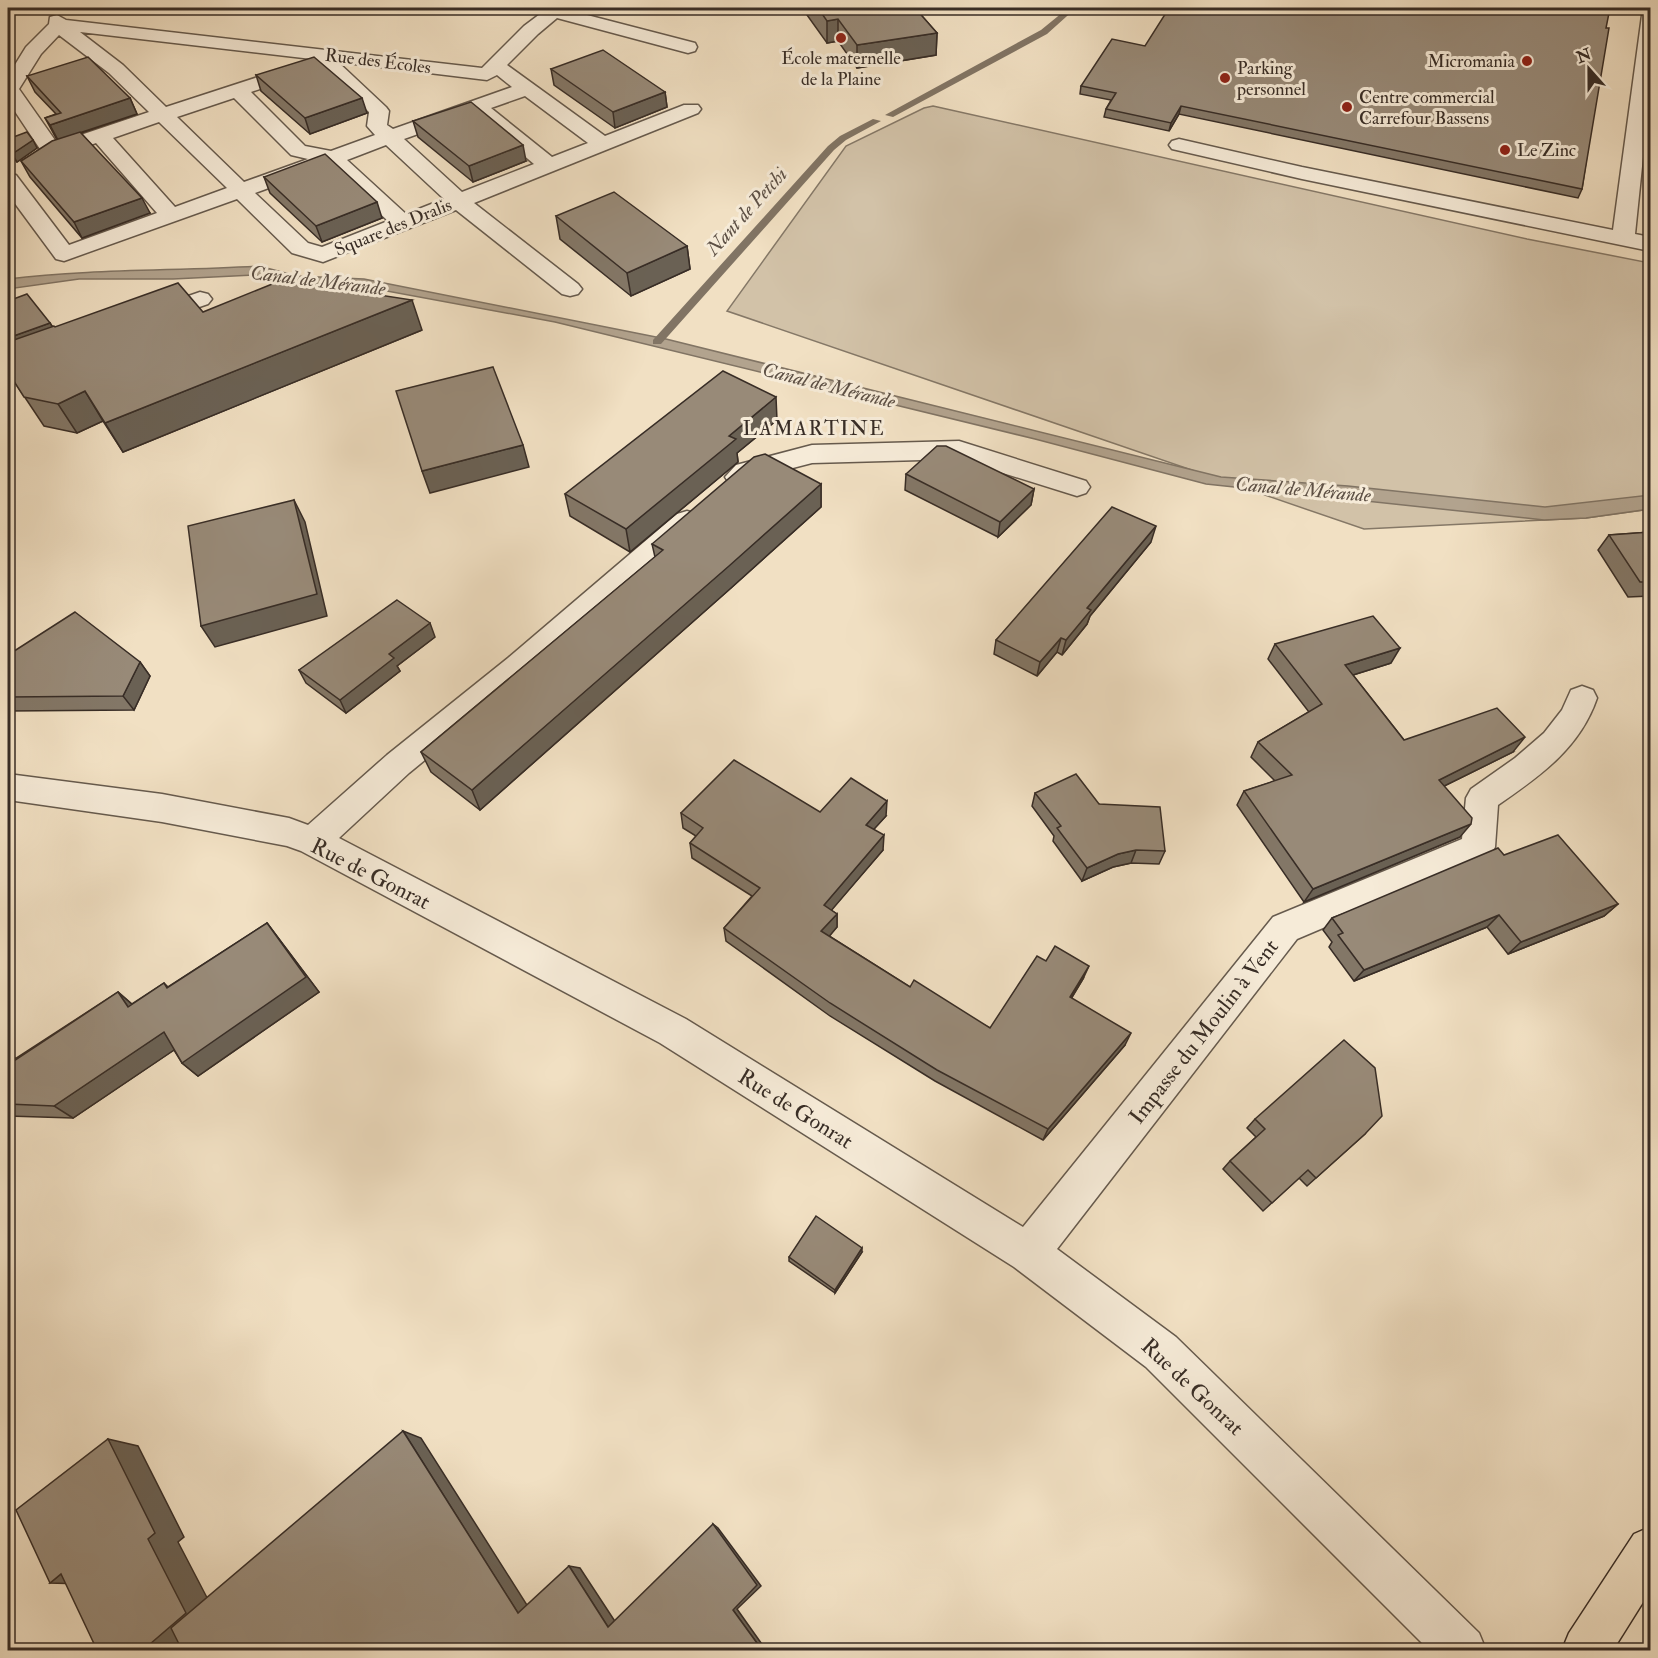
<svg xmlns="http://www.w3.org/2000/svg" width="1658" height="1658" viewBox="0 0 1658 1658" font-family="'IM FELL Double Pica',serif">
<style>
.green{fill:#d2c2a8;stroke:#857867;stroke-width:1.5}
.water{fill:#b2a38e;stroke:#817464;stroke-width:1.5}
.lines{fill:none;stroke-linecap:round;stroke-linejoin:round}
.stream{fill:#817464;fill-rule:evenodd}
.minor-casing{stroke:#665a4d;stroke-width:3}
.major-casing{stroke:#382d26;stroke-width:3}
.minor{fill:#f6ebd8;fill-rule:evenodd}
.major{fill:#f1e0c3;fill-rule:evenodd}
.wall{fill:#837767;stroke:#382d26;stroke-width:1.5}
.shaded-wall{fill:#6a6154;stroke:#382d26;stroke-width:1.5}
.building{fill:#988a78;stroke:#382d26;stroke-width:1.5}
.poi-dot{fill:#8f2418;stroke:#f6ebd8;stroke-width:2}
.labels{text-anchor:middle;stroke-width:6;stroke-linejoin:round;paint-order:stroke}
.far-poi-label{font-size:18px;fill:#382d26;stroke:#f6ebd8;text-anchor:start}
.far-street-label{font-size:18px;fill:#382d26;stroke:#f6ebd8}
.far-water-label{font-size:20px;font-style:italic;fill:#5d5045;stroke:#f6ebd8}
.far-neighbourhood-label{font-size:20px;letter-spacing:1.5px;fill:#382d26;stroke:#f6ebd8}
.street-label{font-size:22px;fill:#382d26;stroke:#f6ebd8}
</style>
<rect width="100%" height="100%" fill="#f1e0c3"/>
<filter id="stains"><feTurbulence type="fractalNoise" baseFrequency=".00333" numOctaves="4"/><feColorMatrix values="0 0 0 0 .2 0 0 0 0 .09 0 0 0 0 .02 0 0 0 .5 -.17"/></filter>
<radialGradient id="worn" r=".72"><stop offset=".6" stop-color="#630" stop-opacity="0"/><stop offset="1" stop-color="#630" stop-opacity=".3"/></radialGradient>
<path class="green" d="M 933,106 L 1527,239 L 1650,263 L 1650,509 L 1586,518 L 1364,529 L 727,311 L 846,146 L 924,108 Z"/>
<path class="water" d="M 259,266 L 297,276 L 364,279 L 666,339 L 1221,477 L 1348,486 L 1545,507 L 1650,495 L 1650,509 L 1586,518 L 1544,520 L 1206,484 L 1035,439 L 555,322 L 349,284 L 288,283 L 254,275 L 173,279 L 79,279 L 8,289 L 8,279 C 91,269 175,271 259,266 Z"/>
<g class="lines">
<g class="stream">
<path d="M 1068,8 L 1076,8 L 1047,34 L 893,117 L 885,115 L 1041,30 Z"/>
<path d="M 873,119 L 881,121 L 846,140 L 834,150 L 661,344 L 653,344 L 653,340 L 828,146 L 840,136 Z"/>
</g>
<defs>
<g id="minor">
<path d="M 548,8 L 560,8 L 695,43 L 697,47 L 695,51 L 688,53 L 557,18 L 538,34 L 507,65 L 605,136 L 684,105 L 698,105 L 701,109 L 698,113 L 474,203 L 578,284 L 582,289 L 578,294 L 570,296 L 562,294 L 456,210 L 323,262 L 292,253 L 237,199 L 64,261 L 56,259 L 8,194 L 8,174 L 16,175 L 69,245 L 157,213 L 96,143 L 44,162 L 37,160 L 34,156 L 40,149 L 8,101 L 8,76 L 26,47 L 49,24 L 50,17 L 57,15 L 66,20 L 482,68 L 524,26 ZM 80,32 L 312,59 L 369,112 L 367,126 L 375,135 L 331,151 L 305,146 L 251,92 L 309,73 L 312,69 L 309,65 L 295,65 L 166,107 L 123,65 ZM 59,35 L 109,73 L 149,112 L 57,143 L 19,89 L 41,54 ZM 338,62 L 487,80 L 497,75 L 512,87 L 393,129 L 387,125 L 389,111 L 386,107 ZM 525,96 L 588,143 L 552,157 L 491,108 ZM 234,98 L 291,155 L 308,159 L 244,182 L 177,117 ZM 474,114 L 534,164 L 462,192 L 404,139 ZM 159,122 L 227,188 L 175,207 L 113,138 ZM 386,145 L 444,199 L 406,214 L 347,160 ZM 329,166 L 388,221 L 322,247 L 308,243 L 255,193 Z"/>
<path d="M 1643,8 L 1650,8 L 1650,89 L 1635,234 L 1650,237 L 1650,251 L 1302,179 L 1172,149 L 1169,145 L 1172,141 L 1179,139 L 1302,167 L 1613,230 Z"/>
<path d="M 200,292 L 208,294 L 212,299 L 208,304 L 150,324 L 142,322 L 138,317 L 142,312 Z"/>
<path d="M 959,441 L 1086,481 L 1090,487 L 1086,493 L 1077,496 L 958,459 L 812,463 L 754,478 C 745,485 740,486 729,483 L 725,477 L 736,465 L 812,445 Z"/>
<path d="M 687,511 L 697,514 L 701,521 L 697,528 L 530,674 L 409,773 L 339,838 L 686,1019 L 1023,1227 L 1273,917 L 1462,839 L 1466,798 L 1471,789 L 1515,758 L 1544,733 L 1562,710 L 1571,690 L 1582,686 L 1593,690 L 1597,698 C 1580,748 1540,776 1498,805 L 1495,847 L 1490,857 L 1297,939 L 1057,1249 L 1176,1337 L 1479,1633 L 1486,1650 L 1429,1650 L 1146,1367 L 1014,1267 L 660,1043 L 301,851 L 287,846 L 162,822 L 8,800 L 8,774 L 162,794 L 289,818 L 308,825 L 387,755 L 508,658 L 677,514 Z"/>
</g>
<path id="major" d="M 1650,1527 L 1650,1591 L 1613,1650 L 1562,1650 L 1569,1633 L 1634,1534 Z"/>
</defs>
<use href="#minor" class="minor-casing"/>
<use href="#major" class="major-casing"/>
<use href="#minor" class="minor"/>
<use href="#major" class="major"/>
</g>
<g class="wall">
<path d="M 802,8 L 915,8 L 937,33 L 936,55 L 857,68 L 838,41 L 827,43 Z"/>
<path d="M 1606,28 L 1582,189 L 1578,198 L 1179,114 L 1169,131 L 1104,117 L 1106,109 L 1111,100 L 1080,94 L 1081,86 L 1145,46 Z"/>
<path d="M 551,69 L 665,92 L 667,107 L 615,128 L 554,85 Z"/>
<path d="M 256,75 L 367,113 L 310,134 L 261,91 Z"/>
<path d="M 27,76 L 130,98 L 137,114 L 81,133 L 150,213 L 82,238 L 30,177 L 21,161 L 57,140 L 45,118 L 56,114 L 35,92 Z"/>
<path d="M 413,121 L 526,161 L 473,182 L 418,137 Z"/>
<path d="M 8,139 L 37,148 L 17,162 L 8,152 Z"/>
<path d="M 264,177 L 382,218 L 322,242 L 270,193 Z"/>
<path d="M 556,216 L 687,246 L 690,269 L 631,296 L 560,239 Z"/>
<path d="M 203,312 L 422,330 L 123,452 L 103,421 L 77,433 L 44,426 L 8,372 L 50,323 L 52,326 L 55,327 Z"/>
<path d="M 777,420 L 737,453 L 738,462 L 630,552 L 570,516 L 565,494 Z"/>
<path d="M 906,474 L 1034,489 L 1031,505 L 998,537 L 905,490 Z"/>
<path d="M 821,484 L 821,507 L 731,588 L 480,810 L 431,772 L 421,752 L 655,557 L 652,544 Z"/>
<path d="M 1650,532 L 1650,596 L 1628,597 L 1598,550 L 1609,535 Z"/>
<path d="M 1151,542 L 1090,616 L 1087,624 L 1062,655 L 1057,652 L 1037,676 L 994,654 L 996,640 Z"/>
<path d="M 435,637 L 397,666 L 400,671 L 346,713 L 306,683 L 299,670 Z"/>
<path d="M 1275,644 L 1391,663 L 1353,675 L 1404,740 L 1513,752 L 1444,786 L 1460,837 L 1304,902 L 1237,805 L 1244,791 L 1275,781 L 1251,757 L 1258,742 L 1309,712 L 1268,659 Z"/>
<path d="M 8,655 L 140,662 L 150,676 L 134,710 L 8,711 Z"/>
<path d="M 1035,793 L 1099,804 L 1165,851 L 1159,864 L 1131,863 L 1113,867 L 1082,881 L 1053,841 L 1054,836 L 1032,806 Z"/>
<path d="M 820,812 L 886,816 L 874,829 L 883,850 L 831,910 L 837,914 L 837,927 L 829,936 L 910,987 L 990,1028 L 1083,979 L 1071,999 L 1125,1045 L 1043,1140 L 935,1081 L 830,1016 L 726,941 L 724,928 L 752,896 L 692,858 L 690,843 L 696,836 L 683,828 L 681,813 Z"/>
<path d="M 1504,855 L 1618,904 L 1604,916 L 1508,954 L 1487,927 L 1354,981 L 1329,947 L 1332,942 L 1323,930 L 1332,918 Z"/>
<path d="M 267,923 L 279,939 L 319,992 L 198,1076 L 182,1063 L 174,1050 L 73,1118 L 8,1116 L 8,1045 L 15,1059 L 118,992 L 132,1004 L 164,983 L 168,987 Z"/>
<path d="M 1255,1119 L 1365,1134 L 1307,1186 L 1299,1178 L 1263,1211 L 1223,1169 L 1230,1161 L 1256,1137 L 1247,1128 Z"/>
<path d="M 862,1252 L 835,1293 L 789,1261 L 789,1257 Z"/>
</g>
<g class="shaded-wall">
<path d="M 838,19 L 838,41 L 827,43 L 827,21 Z"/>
<path d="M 937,33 L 936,55 L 857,68 L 857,45 Z"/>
<path d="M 665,92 L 667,107 L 615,128 L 613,112 Z"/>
<path d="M 130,98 L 137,114 L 58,140 L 50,125 Z"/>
<path d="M 362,98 L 367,113 L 310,134 L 305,118 Z"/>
<path d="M 1181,106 L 1179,114 L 1169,131 L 1171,123 Z"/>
<path d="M 33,140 L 37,148 L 17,162 L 12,154 Z"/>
<path d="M 523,145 L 526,161 L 473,182 L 469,166 Z"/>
<path d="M 142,198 L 150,213 L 82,238 L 74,222 Z"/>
<path d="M 377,202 L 382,218 L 322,242 L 316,226 Z"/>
<path d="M 687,246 L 690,269 L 631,296 L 627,273 Z"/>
<path d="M 412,300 L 422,330 L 123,452 L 105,423 Z"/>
<path d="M 50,323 L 60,339 L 8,358 L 8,338 Z"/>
<path d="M 85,391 L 103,421 L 77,433 L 58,404 Z"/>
<path d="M 776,397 L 777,420 L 737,453 L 738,462 L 630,552 L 626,529 L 729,436 Z"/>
<path d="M 523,445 L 529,467 L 430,493 L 422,471 Z"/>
<path d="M 821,484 L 821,507 L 731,588 L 480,810 L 472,790 Z"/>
<path d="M 1034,489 L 1031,505 L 998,537 L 1000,522 Z"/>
<path d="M 294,500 L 305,522 L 327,616 L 215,647 L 201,626 Z"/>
<path d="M 1156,526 L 1151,542 L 1090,616 L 1087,624 L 1062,655 L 1066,640 L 1087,608 Z"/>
<path d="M 430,623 L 435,637 L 397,666 L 400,671 L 346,713 L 340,700 L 389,654 Z"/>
<path d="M 1061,638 L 1057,652 L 1037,676 L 1040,662 Z"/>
<path d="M 1400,648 L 1391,663 L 1337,680 L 1345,665 Z"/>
<path d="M 140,662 L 150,676 L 134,710 L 123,696 Z"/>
<path d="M 1525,737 L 1513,752 L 1428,794 L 1439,780 Z"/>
<path d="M 887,801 L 886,816 L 865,839 L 866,825 Z"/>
<path d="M 1471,824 L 1460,837 L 1304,902 L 1313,889 Z"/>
<path d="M 884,835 L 883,850 L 824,919 L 824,905 Z"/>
<path d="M 1136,850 L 1131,863 L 1113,867 L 1082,881 L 1087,868 L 1118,854 Z"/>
<path d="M 1618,904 L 1604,916 L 1508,954 L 1521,942 Z"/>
<path d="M 837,914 L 837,927 L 822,945 L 821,931 Z"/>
<path d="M 1499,915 L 1487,927 L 1354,981 L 1364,970 Z"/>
<path d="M 267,923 L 279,939 L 319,992 L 198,1076 L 182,1063 Z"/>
<path d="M 1089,966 L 1083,979 L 1064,1010 L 1070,997 Z"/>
<path d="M 118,992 L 135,1007 L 128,1007 Z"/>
<path d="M 164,1032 L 180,1046 L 73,1118 L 54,1106 Z"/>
<path d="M 1131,1033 L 1125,1045 L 1043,1140 L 1048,1129 Z"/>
<path d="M 8,1045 L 26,1078 L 8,1066 Z"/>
<path d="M 862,1248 L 862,1252 L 835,1293 L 835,1290 Z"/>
<path d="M 403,1431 L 421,1438 L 532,1613 L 518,1613 Z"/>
<path d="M 108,1439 L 138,1446 L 184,1537 L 178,1542 L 215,1613 L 171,1650 L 143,1650 L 148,1539 Z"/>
<path d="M 713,1524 L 718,1528 L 761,1586 L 737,1609 L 766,1650 L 762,1650 L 733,1610 Z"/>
<path d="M 569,1566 L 580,1568 L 618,1626 L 608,1627 Z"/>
<path d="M 61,1574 L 85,1584 L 50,1583 Z"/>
</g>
<g class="building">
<path d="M 818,8 L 915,8 L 937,33 L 857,45 L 838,19 L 827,21 Z"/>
<path d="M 1169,8 L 1610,8 L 1606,28 L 1609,28 L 1582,189 L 1181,106 L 1171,123 L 1106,109 L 1116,93 L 1081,86 L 1112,39 L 1145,46 Z"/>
<path d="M 603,50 L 665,92 L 613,112 L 551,69 Z"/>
<path d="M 88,57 L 130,98 L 50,125 L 45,118 L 61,113 L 27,76 Z"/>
<path d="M 314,57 L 362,98 L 305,118 L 256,75 Z"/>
<path d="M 471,102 L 523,145 L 469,166 L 413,121 Z"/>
<path d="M 27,132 L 33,140 L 12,154 L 8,149 L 8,139 Z"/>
<path d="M 80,132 L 142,198 L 74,222 L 21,161 L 52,141 Z"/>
<path d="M 325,154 L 377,202 L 316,226 L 264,177 Z"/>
<path d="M 614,192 L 687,246 L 627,273 L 556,216 Z"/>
<path d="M 282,280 L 412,300 L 105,423 L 85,391 L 58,404 L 24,397 L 8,372 L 8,342 L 54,326 L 55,327 L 178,283 L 203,312 Z"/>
<path d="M 27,294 L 50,323 L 8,338 L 8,301 Z"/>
<path d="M 493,367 L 523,445 L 422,471 L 396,391 Z"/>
<path d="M 723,371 L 776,397 L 729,436 L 736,439 L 626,529 L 565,494 Z"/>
<path d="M 937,446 L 946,446 L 1034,489 L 1000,522 L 906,474 Z"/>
<path d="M 765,454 L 821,484 L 729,566 L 472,790 L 421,752 L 663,550 L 652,544 L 754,457 Z"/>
<path d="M 294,500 L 317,594 L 201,626 L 188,526 Z"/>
<path d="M 1112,507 L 1156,526 L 1087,608 L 1091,610 L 1066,640 L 1061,638 L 1040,662 L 996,640 Z"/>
<path d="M 1650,532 L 1650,582 L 1640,582 L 1609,535 Z"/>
<path d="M 397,600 L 430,623 L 389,654 L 394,658 L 340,700 L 299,670 Z"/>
<path d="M 75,612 L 140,662 L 123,696 L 8,697 L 8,655 Z"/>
<path d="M 1373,616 L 1400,648 L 1345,665 L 1404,740 L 1497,708 L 1525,737 L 1439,780 L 1472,818 L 1471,824 L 1313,889 L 1244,791 L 1292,775 L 1258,742 L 1322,704 L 1275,644 Z"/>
<path d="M 734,760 L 820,812 L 851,778 L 887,801 L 866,825 L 884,835 L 824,905 L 837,914 L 821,931 L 910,987 L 914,980 L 990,1028 L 1037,956 L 1046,961 L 1055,946 L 1089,966 L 1070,997 L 1131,1033 L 1048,1129 L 937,1070 L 830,1003 L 724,928 L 760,888 L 690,843 L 703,828 L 681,813 Z"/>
<path d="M 1076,774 L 1099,804 L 1160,807 L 1165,851 L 1136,850 L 1118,854 L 1087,868 L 1057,828 L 1061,826 L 1035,793 Z"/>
<path d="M 1558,835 L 1618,904 L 1521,942 L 1499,915 L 1364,970 L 1338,935 L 1343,933 L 1332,918 L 1498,848 L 1504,855 Z"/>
<path d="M 267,923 L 306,977 L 182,1063 L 164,1032 L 54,1106 L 8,1104 L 8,1065 L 118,992 L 128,1007 L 164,983 L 167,988 Z"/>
<path d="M 1344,1040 L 1375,1068 L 1382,1116 L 1365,1134 L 1316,1178 L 1308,1170 L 1272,1203 L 1230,1161 L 1265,1129 L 1255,1119 Z"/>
<path d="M 816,1216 L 862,1248 L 835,1290 L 789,1257 Z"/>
<path d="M 403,1431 L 518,1613 L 569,1566 L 608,1627 L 713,1524 L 757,1585 L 733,1610 L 762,1650 L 182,1650 L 171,1628 Z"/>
<path d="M 108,1439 L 155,1533 L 148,1539 L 186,1613 L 143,1650 L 97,1650 L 61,1574 L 50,1583 L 16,1510 Z"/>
</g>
<g class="poi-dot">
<circle cx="841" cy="38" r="6"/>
<circle cx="1527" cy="61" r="6"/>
<circle cx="1225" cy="78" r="6"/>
<circle cx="1347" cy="107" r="6"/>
<circle cx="1505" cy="150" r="6"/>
</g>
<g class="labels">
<g class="far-poi-label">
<text x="841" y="64" text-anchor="middle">École maternelle<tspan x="841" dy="21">de la Plaine</tspan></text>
<text x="1515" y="67" text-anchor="end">Micromania</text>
<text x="1237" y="74">Parking<tspan x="1237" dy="21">personnel</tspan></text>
<text x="1359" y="103">Centre commercial<tspan x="1359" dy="21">Carrefour Bassens</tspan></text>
<text x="1517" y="156">Le Zinc</text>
</g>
<g class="far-street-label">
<text transform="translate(378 61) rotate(7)" y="6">Rue des Écoles</text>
<text transform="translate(393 227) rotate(-22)" y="6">Square des Dralis</text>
</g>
<g class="far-water-label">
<text transform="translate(746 211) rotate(-48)" y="7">Nant de Petchi</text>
<text transform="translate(318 280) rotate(7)" y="7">Canal de Mérande</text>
<text transform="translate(829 385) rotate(14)" y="7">Canal de Mérande</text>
<text transform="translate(1303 489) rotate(5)" y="7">Canal de Mérande</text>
</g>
<g class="far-neighbourhood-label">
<text x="814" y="435">LAMARTINE</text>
</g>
<g class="street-label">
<text transform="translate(371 873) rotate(27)" y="8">Rue de Gonrat</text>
<text transform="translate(1203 1031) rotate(-52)" y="8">Impasse du Moulin à Vent</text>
<text transform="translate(796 1108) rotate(32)" y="8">Rue de Gonrat</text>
<text transform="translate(1193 1386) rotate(43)" y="8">Rue de Gonrat</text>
</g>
</g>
<rect width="1658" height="1658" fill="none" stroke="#f1e0c3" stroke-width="30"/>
<rect x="9" y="9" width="1640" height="1640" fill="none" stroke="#382d26" stroke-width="3"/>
<rect x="15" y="15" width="1628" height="1628" fill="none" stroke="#382d26" stroke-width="1.5"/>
<g transform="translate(1589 69) rotate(339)" stroke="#f6ebd8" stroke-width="4.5" paint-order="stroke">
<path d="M0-4.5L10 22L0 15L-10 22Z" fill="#382d26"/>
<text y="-9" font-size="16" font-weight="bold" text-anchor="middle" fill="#382d26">N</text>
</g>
<rect width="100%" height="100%" filter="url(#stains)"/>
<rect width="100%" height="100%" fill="url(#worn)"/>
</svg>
